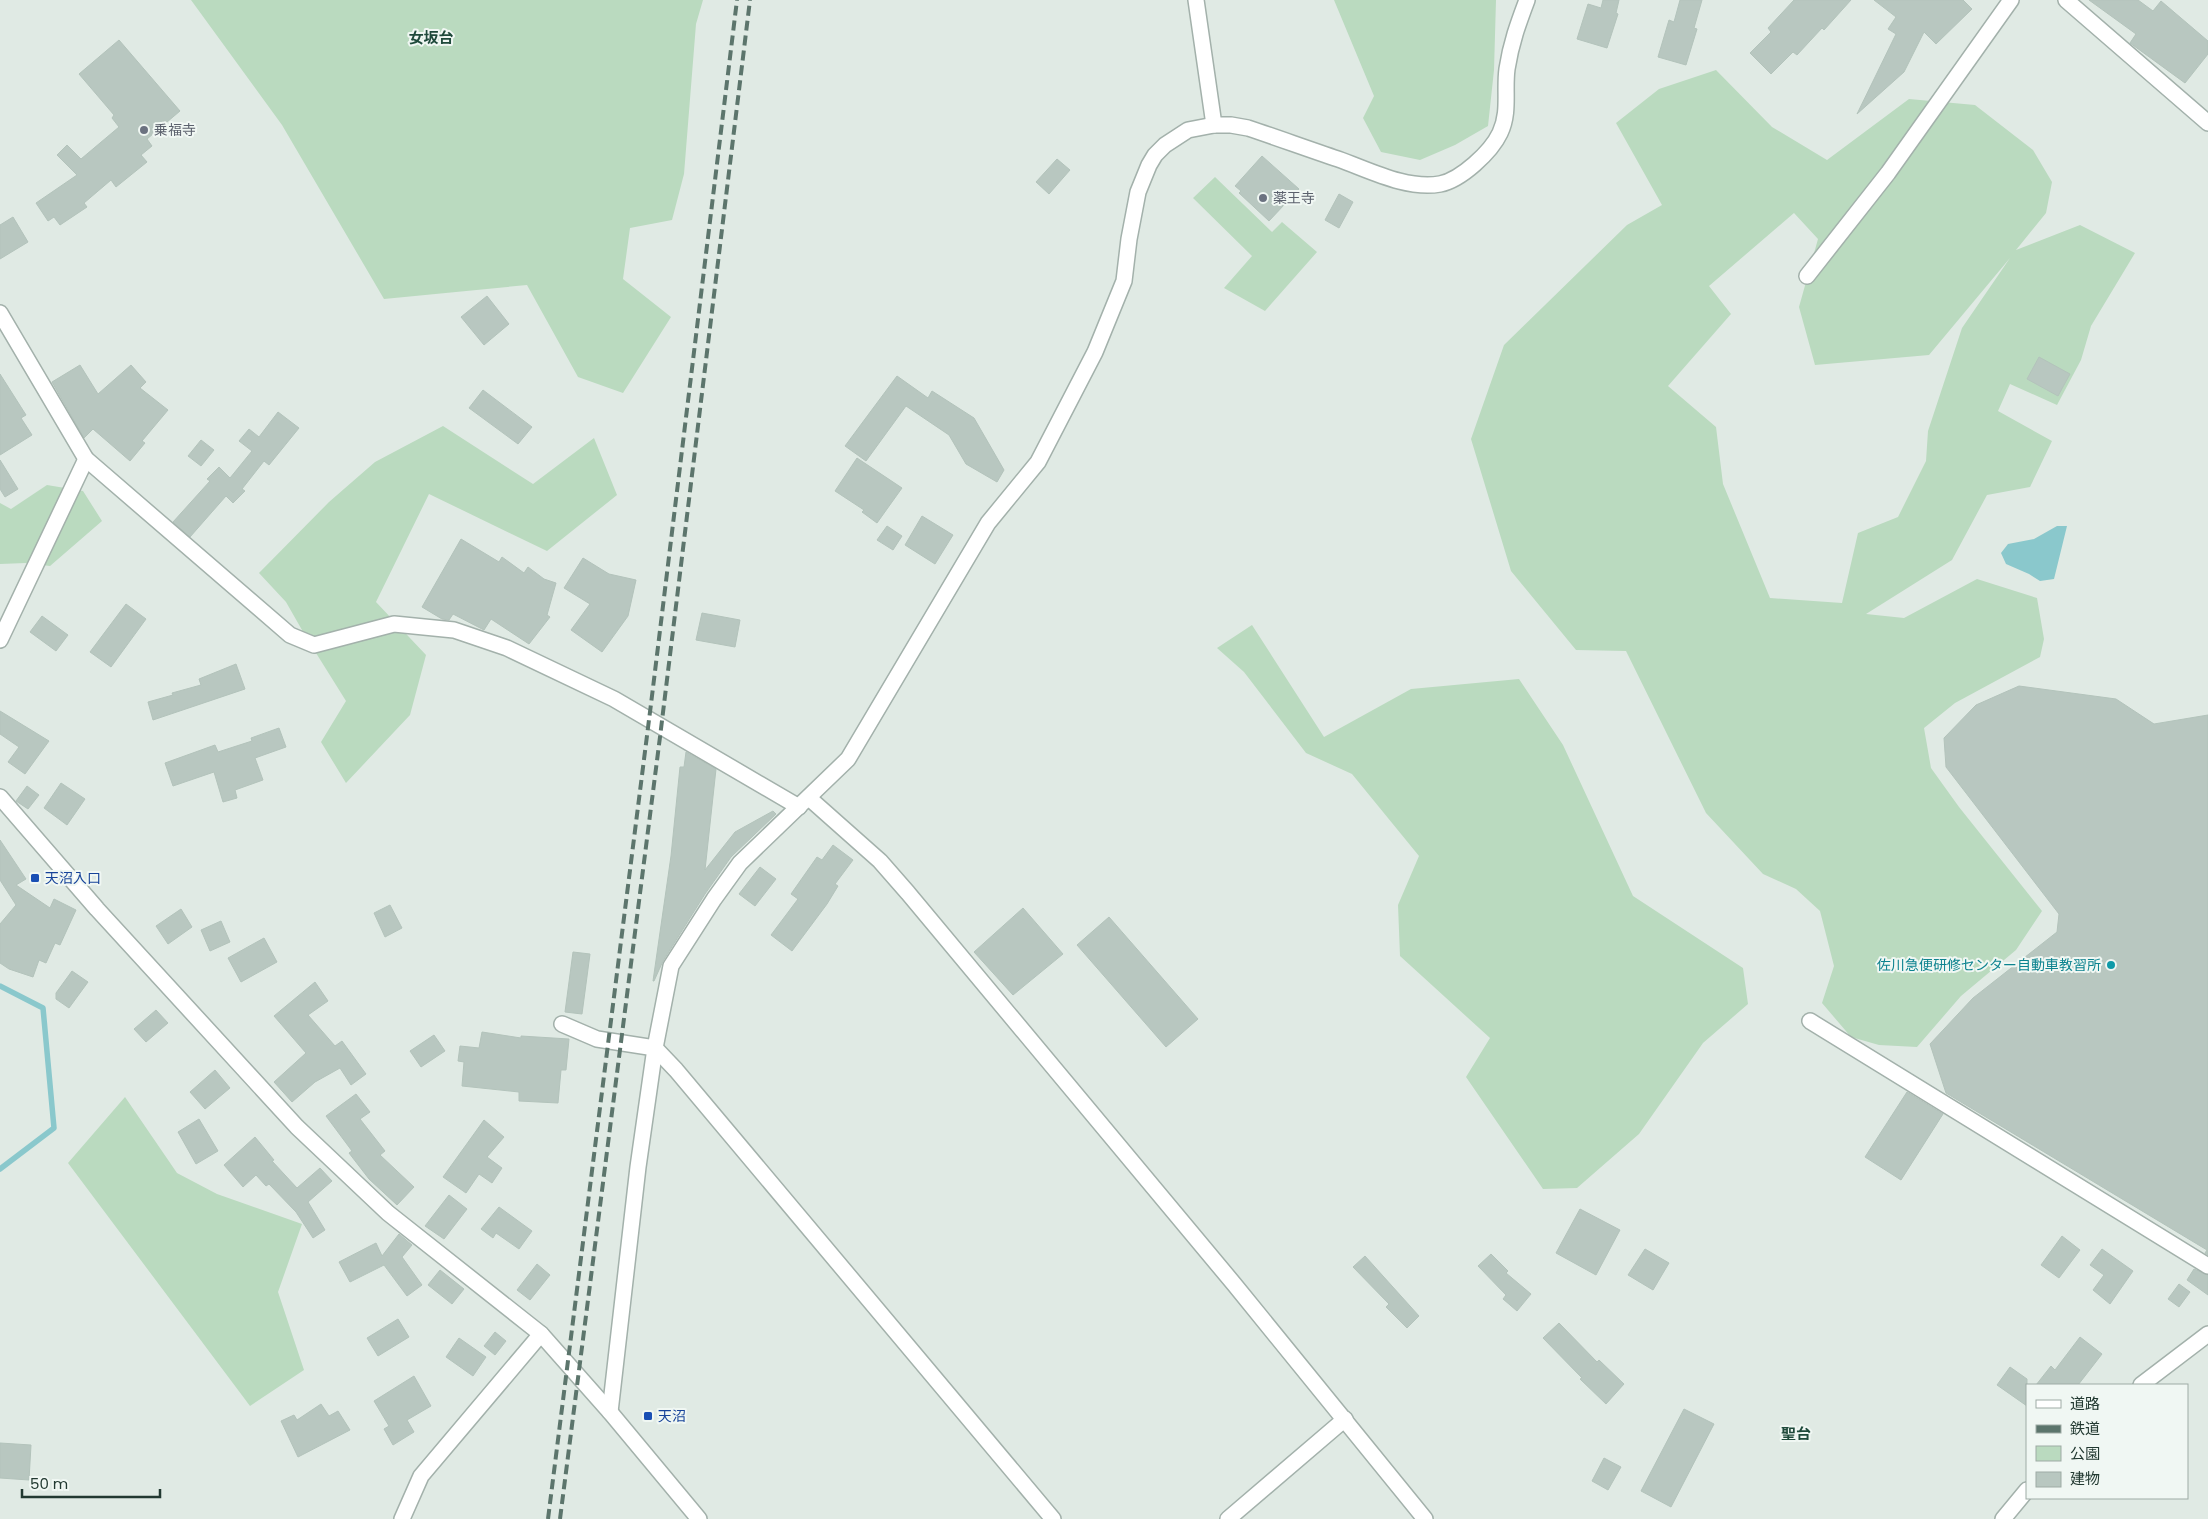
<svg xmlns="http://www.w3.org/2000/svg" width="2208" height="1519" viewBox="0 0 2208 1519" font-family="Poppins,'Noto Sans JP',sans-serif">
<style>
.green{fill:#badabf;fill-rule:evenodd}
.water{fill:#8ac8cc}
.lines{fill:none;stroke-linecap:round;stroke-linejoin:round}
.stream{stroke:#8ac8cc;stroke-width:5.5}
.building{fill:#b8c7c0;stroke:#b3c3bb}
.minor-casing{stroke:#a3b1ab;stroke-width:18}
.minor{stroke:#fff;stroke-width:15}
.rail{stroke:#5c756c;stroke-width:4;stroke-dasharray:10 5;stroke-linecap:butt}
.worship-dot{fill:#6b7280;stroke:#f0f7f3;stroke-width:2}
.transit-dot{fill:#1a4fb4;stroke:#f0f7f3;stroke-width:2}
.culture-dot{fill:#0f9aa8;stroke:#f0f7f3;stroke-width:2}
.labels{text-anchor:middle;stroke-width:4;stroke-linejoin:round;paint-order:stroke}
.worship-label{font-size:14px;fill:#5b616d;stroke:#f0f7f3;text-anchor:start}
.transit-label{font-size:14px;fill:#164399;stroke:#f0f7f3;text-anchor:start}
.culture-label{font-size:14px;fill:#0d838f;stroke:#f0f7f3;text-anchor:end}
.neighbourhood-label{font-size:15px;font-weight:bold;fill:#1f4a3b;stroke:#f0f7f3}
</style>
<rect width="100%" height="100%" fill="#e0eae4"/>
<g class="green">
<path d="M 191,0 L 703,0 L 696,24 L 684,174 L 672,220 L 630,228 L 623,279 L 671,317 L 623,393 L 578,377 L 527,285 L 384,299 L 282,125 Z"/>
<path d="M 1334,0 L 1496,0 L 1494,70 L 1488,126 L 1455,145 L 1420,160 L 1381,152 L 1363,118 L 1374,96 Z"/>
<path d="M 1716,70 L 1772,127 L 1827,160 L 1909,99 L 1975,105 L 2033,150 L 2052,182 L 2046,213 L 2016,250 L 2080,225 L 2135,253 L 2091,326 L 2081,360 L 2057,405 L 2010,384 L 1998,411 L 2052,441 L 2030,487 L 1987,495 L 1952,560 L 1866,614 L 1904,618 L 1977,579 L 2037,598 L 2044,639 L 2040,657 L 1955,703 L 1924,728 L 1931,768 L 1959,807 L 2042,911 L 2016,950 L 1961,996 L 1917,1047 L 1879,1045 L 1851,1037 L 1822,1003 L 1834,966 L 1820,911 L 1796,889 L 1763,874 L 1706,813 L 1626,651 L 1576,650 L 1511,571 L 1471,439 L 1504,345 L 1627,225 L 1662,205 L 1616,123 L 1659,89 ZM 1794,213 L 1818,239 L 1799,307 L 1815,365 L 1929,355 L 2010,258 L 1962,328 L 1928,431 L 1926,461 L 1898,517 L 1858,533 L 1842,603 L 1770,598 L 1723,484 L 1716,427 L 1668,386 L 1731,314 L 1709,286 Z"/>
<path d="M 1215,177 L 1272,232 L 1282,222 L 1317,252 L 1265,311 L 1224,288 L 1252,256 L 1193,198 Z"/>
<path d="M 443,426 L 533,484 L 594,438 L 617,495 L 547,551 L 429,494 L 376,602 L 426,655 L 410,715 L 346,783 L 321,742 L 346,701 L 306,637 L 286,602 L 259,573 L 329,502 L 375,462 Z"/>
<path d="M 47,485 L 83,491 L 102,521 L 50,566 L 26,563 L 0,564 L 0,503 L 11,509 Z"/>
<path d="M 1252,625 L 1324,737 L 1411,689 L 1519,679 L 1563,745 L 1633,896 L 1743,968 L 1748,1004 L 1703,1043 L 1639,1134 L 1577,1188 L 1543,1189 L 1466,1077 L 1490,1038 L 1400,956 L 1398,905 L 1419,856 L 1352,774 L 1306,753 L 1244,672 L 1217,648 Z"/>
<path d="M 125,1097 L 177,1173 L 217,1194 L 302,1224 L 278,1292 L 304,1370 L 250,1406 L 68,1163 Z"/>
</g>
<path class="water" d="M 2057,526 L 2067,526 L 2054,579 L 2040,581 L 2029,574 L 2006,564 L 2001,553 L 2008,544 L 2034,539 Z"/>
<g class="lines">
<path class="stream" d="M 0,986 L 43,1008 L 54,1128 L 0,1169"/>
</g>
<g class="building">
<path d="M 1603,0 L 1619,0 L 1616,13 L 1618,14 L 1607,48 L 1577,39 L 1588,4 L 1601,8 Z"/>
<path d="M 1680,0 L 1702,0 L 1694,28 L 1697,29 L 1686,65 L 1658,57 L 1669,20 L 1674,22 Z"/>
<path d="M 1794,0 L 1851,0 L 1824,30 L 1822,28 L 1797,55 L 1793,52 L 1771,74 L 1750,53 L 1771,32 L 1768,28 Z"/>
<path d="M 1874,0 L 1963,0 L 1972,9 L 1936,44 L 1924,32 L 1904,72 L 1857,114 L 1896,34 L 1888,29 L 1896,17 Z"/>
<path d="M 2089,0 L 2138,0 L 2153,11 L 2161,1 L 2208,41 L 2208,54 L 2185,83 L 2130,43 L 2136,34 Z"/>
<path d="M 119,40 L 180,111 L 147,139 L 152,146 L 141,155 L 147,162 L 116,187 L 111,180 L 84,203 L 87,207 L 60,225 L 54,217 L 48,221 L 36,203 L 77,175 L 57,155 L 67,145 L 81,159 L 119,127 L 112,118 L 114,115 L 79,74 Z"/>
<path d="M 1262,156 L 1299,189 L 1269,221 L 1239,193 L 1241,191 L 1235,186 Z"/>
<path d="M 1057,159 L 1070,170 L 1049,194 L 1036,182 Z"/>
<path d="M 1339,194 L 1353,202 L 1339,228 L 1325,220 Z"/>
<path d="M 13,217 L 28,242 L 0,259 L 0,225 Z"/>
<path d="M 487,296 L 509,324 L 484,345 L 461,317 Z"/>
<path d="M 2039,357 L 2070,374 L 2058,396 L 2027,379 Z"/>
<path d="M 80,365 L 98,394 L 131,365 L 146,382 L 140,388 L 168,410 L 142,441 L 145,443 L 130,461 L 93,429 L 84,438 L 52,382 Z"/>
<path d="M 0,374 L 26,415 L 21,418 L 32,435 L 0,455 Z"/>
<path d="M 897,376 L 928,398 L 932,391 L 974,418 L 1004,470 L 997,482 L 966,464 L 949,435 L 906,406 L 866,461 L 845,446 Z"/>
<path d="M 483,390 L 532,427 L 518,444 L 469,408 Z"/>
<path d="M 278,412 L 299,428 L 269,465 L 264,461 L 242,489 L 245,491 L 233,503 L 226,496 L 190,537 L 173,522 L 210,481 L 207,479 L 219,467 L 230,478 L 252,451 L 239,441 L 249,429 L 259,437 Z"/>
<path d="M 201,440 L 214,450 L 201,466 L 188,456 Z"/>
<path d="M 857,458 L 902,488 L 877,523 L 862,512 L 864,510 L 835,491 Z"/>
<path d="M 0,460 L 18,489 L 5,497 L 0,489 Z"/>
<path d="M 922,516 L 953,535 L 935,564 L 905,545 Z"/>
<path d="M 887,526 L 902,536 L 893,550 L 877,540 Z"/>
<path d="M 461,539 L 499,562 L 502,557 L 524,573 L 528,567 L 544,579 L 556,583 L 547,615 L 550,617 L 529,644 L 491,619 L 484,630 L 453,614 L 449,620 L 442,619 L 422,607 Z"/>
<path d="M 583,558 L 609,574 L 636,580 L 628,616 L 602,652 L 571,630 L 590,604 L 564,588 Z"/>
<path d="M 126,604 L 146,619 L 111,667 L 90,652 Z"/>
<path d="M 702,613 L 740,620 L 735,647 L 696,640 Z"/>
<path d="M 42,616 L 68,635 L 56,651 L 30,632 Z"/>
<path d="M 236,664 L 245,689 L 153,720 L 148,702 L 173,695 L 172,693 L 201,685 L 199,679 Z"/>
<path d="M 2019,686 L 2116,699 L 2154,724 L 2208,715 L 2208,1255 L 2205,1253 L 2207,1250 L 1946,1093 L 1930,1044 L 1973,998 L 2057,932 L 2059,914 L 1946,767 L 1944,738 L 1976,705 Z"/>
<path d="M 0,711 L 49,741 L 25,774 L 8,762 L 19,747 L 0,734 Z"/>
<path d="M 279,728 L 286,747 L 255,758 L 263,780 L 235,790 L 237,798 L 223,802 L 214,772 L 173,786 L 165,763 L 215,745 L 218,752 L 252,741 L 251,738 Z"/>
<path d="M 686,752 L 716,769 L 705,870 L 735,832 L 773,811 L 776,814 L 731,857 L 705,894 L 663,961 L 654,981 L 653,981 L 671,856 L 680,767 L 684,767 Z"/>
<path d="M 61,783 L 85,799 L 67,825 L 44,808 Z"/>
<path d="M 27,786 L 39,795 L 28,809 L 16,801 Z"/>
<path d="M 0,840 L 26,879 L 16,885 L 50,908 L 54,899 L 76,910 L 60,945 L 55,943 L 46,963 L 39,960 L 33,977 L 9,969 L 0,963 L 0,924 L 16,905 L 0,880 Z"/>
<path d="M 833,845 L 853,860 L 835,884 L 838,886 L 827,904 L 792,951 L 771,935 L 798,899 L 791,894 L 817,857 L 822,860 Z"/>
<path d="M 760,867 L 776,879 L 755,906 L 739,894 Z"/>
<path d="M 390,905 L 402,928 L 385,937 L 374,913 Z"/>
<path d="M 1023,908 L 1063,954 L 1013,995 L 974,952 Z"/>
<path d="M 181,909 L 192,927 L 168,944 L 156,926 Z"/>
<path d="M 1109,917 L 1198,1019 L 1166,1047 L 1077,945 Z"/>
<path d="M 221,921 L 230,942 L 210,951 L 201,930 Z"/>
<path d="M 264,938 L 277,962 L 241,982 L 228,958 Z"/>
<path d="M 573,952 L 590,954 L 582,1014 L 565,1012 Z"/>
<path d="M 72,971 L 88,982 L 69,1008 L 56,999 L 56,993 Z"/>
<path d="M 315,982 L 328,1001 L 308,1015 L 335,1046 L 342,1041 L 366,1074 L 351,1085 L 340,1068 L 315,1082 L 292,1102 L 274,1082 L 306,1053 L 274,1016 Z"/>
<path d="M 156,1010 L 168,1023 L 146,1042 L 134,1029 Z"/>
<path d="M 482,1032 L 521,1038 L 521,1036 L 569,1039 L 566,1070 L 561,1070 L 558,1103 L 519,1101 L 519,1092 L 462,1086 L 464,1062 L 458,1061 L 460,1046 L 479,1048 Z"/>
<path d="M 434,1035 L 445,1051 L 421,1067 L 410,1051 Z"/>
<path d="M 215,1070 L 230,1088 L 205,1109 L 190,1092 Z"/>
<path d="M 1907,1092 L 1943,1114 L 1901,1180 L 1865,1157 Z"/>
<path d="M 356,1094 L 370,1112 L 360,1119 L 385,1151 L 380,1155 L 414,1187 L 397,1205 L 369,1179 L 349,1153 L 352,1151 L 326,1116 Z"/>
<path d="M 199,1119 L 218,1151 L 196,1164 L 178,1132 Z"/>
<path d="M 484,1120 L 504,1137 L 487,1157 L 502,1168 L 492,1183 L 479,1174 L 466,1193 L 443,1177 Z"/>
<path d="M 255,1137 L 274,1160 L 272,1161 L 297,1188 L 320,1168 L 332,1181 L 308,1202 L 325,1230 L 313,1238 L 296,1212 L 269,1184 L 266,1186 L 256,1175 L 243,1187 L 224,1165 Z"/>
<path d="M 449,1195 L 467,1209 L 444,1239 L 425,1226 Z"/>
<path d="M 499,1207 L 532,1231 L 519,1249 L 496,1233 L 493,1238 L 481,1229 Z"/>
<path d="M 1580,1209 L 1620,1230 L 1596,1275 L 1556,1253 Z"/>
<path d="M 399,1234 L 412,1245 L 402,1257 L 422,1285 L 407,1296 L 384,1265 L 350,1282 L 339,1262 L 376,1243 L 382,1256 Z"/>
<path d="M 2062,1236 L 2080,1250 L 2059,1278 L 2041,1265 Z"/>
<path d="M 1645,1249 L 1669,1263 L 1653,1290 L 1628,1275 Z"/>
<path d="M 2102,1249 L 2133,1271 L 2110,1304 L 2093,1290 L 2104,1275 L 2090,1265 Z"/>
<path d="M 1491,1254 L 1508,1271 L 1506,1273 L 1531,1294 L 1517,1311 L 1503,1299 L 1506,1295 L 1478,1266 Z"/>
<path d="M 1365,1256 L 1419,1316 L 1407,1328 L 1386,1307 L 1389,1304 L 1353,1267 Z"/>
<path d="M 537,1264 L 550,1275 L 530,1300 L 517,1290 Z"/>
<path d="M 2194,1269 L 2208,1275 L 2208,1295 L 2187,1280 Z"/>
<path d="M 440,1270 L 464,1289 L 452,1304 L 428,1285 Z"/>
<path d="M 2179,1284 L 2190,1292 L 2179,1307 L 2168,1299 Z"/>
<path d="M 398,1319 L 409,1337 L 378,1356 L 367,1338 Z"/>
<path d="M 1559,1323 L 1597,1362 L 1599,1360 L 1624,1384 L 1606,1404 L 1580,1379 L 1582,1378 L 1543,1338 Z"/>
<path d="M 495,1332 L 506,1341 L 495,1355 L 484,1346 Z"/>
<path d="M 2080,1337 L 2102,1354 L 2078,1385 L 2036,1385 L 2051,1366 L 2055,1370 Z"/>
<path d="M 459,1338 L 486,1357 L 473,1376 L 446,1357 Z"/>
<path d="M 2010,1367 L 2027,1379 L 2027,1406 L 1997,1385 Z"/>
<path d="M 414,1376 L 431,1406 L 407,1420 L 414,1432 L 393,1445 L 384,1429 L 389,1426 L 374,1401 Z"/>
<path d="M 321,1404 L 329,1416 L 338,1411 L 350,1430 L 298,1457 L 281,1421 L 294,1415 L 297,1420 Z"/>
<path d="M 1684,1409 L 1714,1424 L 1671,1507 L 1641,1491 Z"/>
<path d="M 0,1443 L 31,1445 L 29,1480 L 0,1478 Z"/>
<path d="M 1604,1458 L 1621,1467 L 1608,1490 L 1592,1481 Z"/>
</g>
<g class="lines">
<defs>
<g id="minor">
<path d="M 1196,0 L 1214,125"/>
<path d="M 2066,0 L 2208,123"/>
<path d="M 1807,276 L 1888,173 L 2011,0"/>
<path d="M 0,313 L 86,459 L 290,635 L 314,645 L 394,624 L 454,630 L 507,648 L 614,699 L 799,807"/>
<path d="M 0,640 L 86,459"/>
<path d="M 0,797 L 97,909 L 297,1127 L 388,1213 L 541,1334 L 610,1412 L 699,1519"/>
<path d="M 809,798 L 880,861 L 908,893 L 1234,1284 L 1425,1519"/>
<path d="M 1810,1021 L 2208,1266"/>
<path d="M 562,1024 L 597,1039 L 655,1048 L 676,1070 L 1053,1519"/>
<path d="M 2141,1385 L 2208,1334"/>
<path d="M 610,1412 L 638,1167 L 655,1048 L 671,966 L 714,899 L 740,863 L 848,759 L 988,523 L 1038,462 L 1095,352 L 1124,281 L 1129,239 L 1138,192 L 1149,165 L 1155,155 L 1165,145 L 1188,130 L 1214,125 L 1231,125 L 1248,128 C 1278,138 1308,149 1338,159 C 1369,170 1407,190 1440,184 C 1461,180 1491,152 1500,133 C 1510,112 1504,91 1507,69 C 1511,43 1518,24 1527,0"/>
<path d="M 402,1519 L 421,1476 L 541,1334"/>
<path d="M 1228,1519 L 1345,1419"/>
<path d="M 2003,1519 L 2027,1490"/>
</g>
</defs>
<use href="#minor" class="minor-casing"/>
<use href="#minor" class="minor"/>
<g class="rail">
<path d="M 548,1519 L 651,704 L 737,0"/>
<path d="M 560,1519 L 660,737 L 750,0"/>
</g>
</g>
<g class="worship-dot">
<circle cx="144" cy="130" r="5"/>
<circle cx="1263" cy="198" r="5"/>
</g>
<g class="transit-dot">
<rect x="30" y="873" width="10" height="10" rx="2.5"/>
<rect x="643" y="1411" width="10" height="10" rx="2.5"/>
</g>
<circle class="culture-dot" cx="2111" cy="965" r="5"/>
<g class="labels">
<g class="worship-label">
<text x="154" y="135">乗福寺</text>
<text x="1273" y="203">薬王寺</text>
</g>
<g class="transit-label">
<text x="45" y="883">天沼入口</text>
<text x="658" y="1421">天沼</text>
</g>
<g class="culture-label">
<text x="2101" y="970">佐川急便研修センター自動車教習所</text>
</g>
<g class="neighbourhood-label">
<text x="431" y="43">女坂台</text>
<text x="1796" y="1439">聖台</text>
</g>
</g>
<rect x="2026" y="1384" width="162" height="115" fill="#f0f7f3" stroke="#9eaba5"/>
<rect x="2036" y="1400" width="25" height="8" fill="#ffffff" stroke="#9eaba5"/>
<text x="2070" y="1409" font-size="15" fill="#223931">道路</text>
<rect x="2036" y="1425" width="25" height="8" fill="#5c756c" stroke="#9eaba5"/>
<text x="2070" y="1434" font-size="15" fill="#223931">鉄道</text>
<rect x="2036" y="1446" width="25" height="15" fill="#badabf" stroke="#9eaba5"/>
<text x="2070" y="1459" font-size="15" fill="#223931">公園</text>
<rect x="2036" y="1472" width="25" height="15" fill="#b8c7c0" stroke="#9eaba5"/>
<text x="2070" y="1484" font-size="15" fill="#223931">建物</text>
<path d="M22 1489v8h138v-8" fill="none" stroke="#223931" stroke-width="2.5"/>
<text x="30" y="1489" font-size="15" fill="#223931" stroke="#f0f7f3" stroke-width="4" paint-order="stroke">50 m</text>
</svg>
